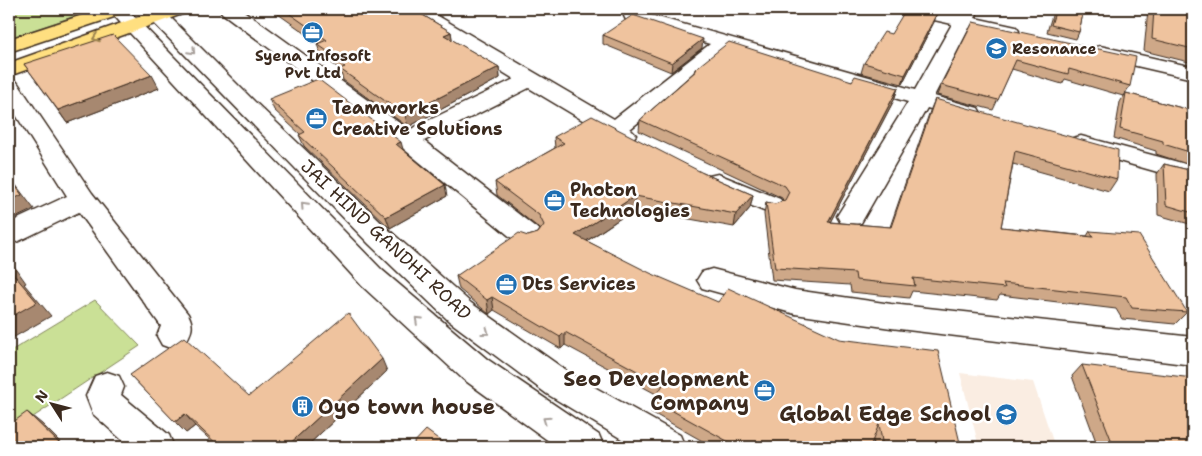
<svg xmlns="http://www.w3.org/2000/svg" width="1202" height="456" viewBox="0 0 1202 456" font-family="'Shantell Sans',sans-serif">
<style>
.built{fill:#faede2}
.green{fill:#cae096;stroke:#82855a}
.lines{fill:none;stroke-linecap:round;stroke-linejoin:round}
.minor-casing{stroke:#3b2a1e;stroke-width:3}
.major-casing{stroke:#3b2a1e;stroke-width:3}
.minor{fill:#fff;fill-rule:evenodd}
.major{fill:#ffdf80;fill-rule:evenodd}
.wall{fill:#cea888;stroke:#3b2a1e}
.shaded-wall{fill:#a7886f;stroke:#3b2a1e}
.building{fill:#efc39e;stroke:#3b2a1e}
.oneway{stroke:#9d844f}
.oneway2{stroke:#a79f9a}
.labels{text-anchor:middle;stroke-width:5;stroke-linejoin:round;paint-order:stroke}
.far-poi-label{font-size:15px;font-weight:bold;fill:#3b2a1e;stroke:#fff;text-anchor:start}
.poi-label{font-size:18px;font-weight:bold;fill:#3b2a1e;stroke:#fff;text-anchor:start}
.street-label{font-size:18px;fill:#3b2a1e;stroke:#fff}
.near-poi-label{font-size:21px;font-weight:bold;fill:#3b2a1e;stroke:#fff;text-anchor:end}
</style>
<rect width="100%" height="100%" fill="#fff"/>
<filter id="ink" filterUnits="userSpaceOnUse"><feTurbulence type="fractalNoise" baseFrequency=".02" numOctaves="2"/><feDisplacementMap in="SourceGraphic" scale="10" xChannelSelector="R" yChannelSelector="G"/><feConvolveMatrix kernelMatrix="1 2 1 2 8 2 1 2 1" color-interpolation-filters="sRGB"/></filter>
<g filter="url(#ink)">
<path class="built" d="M 960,373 L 1033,382 L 1055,447 L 979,447 Z"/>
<g class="green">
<path d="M 9,9 L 96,9 L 10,38 Z"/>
<path d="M 95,300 L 140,346 L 9,433 L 9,352 Z"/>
</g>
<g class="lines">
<defs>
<g id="minor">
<path d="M 108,9 L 127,9 L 382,270 L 487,359 L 599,435 L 604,447 L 557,447 L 463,379 L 362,286 Z"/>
<path d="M 220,9 L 241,9 L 409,130 L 514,79 L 424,24 L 416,14 L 419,9 L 438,9 L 435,13 L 438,16 L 614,119 L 710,44 L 626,20 L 624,16 L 626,12 L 633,10 L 915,90 L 952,24 L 903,13 L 901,9 L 934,9 L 958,14 L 961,9 L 979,9 L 975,18 L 1016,27 L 1019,31 L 1016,35 L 1009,37 L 969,28 L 934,96 L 978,108 L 981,113 L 978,118 L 970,120 L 927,108 L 861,223 L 851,225 L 841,223 L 837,216 L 908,102 L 729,50 L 630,129 L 636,135 L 632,140 L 624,142 L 616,140 L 529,88 L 424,141 L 539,230 L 543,237 L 539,244 L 529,247 L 519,244 L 399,145 L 222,13 Z"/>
<path d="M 158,10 L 165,12 L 254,101 L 389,230 L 471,303 L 571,374 L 680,435 L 685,447 L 635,447 L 547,394 L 449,321 L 369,244 L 151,20 L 149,16 L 151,12 Z"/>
<path d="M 1100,46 L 1193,67 L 1193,79 L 1093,56 L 1090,52 L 1093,48 Z"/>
<path d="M 9,80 L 17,82 L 92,193 L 188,314 C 195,327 191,333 184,345 L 173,349 L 162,345 L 157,336 L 161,326 L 79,212 L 19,241 L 9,244 L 9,223 L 67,196 L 9,104 Z"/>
<path d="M 1081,136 L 1193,166 L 1193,182 L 1073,148 L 1069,143 L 1073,138 Z"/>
<path d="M 718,174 L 780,199 L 784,205 L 780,211 L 771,214 L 709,188 L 705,182 L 709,176 Z"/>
<path d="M 712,269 L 795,290 L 891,304 L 1193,337 L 1193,365 L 891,328 L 795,314 L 702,288 L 697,280 L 702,272 Z"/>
<path d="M 107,372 L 119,376 L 124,387 L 121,395 L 169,435 L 174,447 L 130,447 L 93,414 L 86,396 L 95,376 Z"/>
</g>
<g id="major">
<path d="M 101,9 L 128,9 L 126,13 L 9,52 L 9,39 Z"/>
<path d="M 161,9 L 187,9 L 185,13 L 9,76 L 9,63 Z"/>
</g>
</defs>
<use href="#minor" class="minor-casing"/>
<use href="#major" class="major-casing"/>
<use href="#minor" class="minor"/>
<use href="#major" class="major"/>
</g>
<g class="wall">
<path d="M 271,9 L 417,9 L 421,14 L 451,32 L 452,40 L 499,67 L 500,78 L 408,127 L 343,80 L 340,69 L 321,56 L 317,44 L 319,43 Z"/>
<path d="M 616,9 L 634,9 L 624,11 Z"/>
<path d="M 1054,9 L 1084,9 L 1079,32 L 1076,39 L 1047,32 Z"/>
<path d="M 1148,9 L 1193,9 L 1193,63 L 1144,51 Z"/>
<path d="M 937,13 L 934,22 L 902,84 L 861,73 L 864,63 L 891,34 Z"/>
<path d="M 973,22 L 1130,86 L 1123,96 L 1065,79 L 1062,84 L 1012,69 L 993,110 L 937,95 L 941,85 Z"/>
<path d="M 603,35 L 702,48 L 671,72 L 603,44 Z"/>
<path d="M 24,64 L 159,88 L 67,123 Z"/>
<path d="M 695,69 L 852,81 L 898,88 L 894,100 L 830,222 L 890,227 L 930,111 L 935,99 L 1117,179 L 1109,191 L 1013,164 L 1001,227 L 1087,236 L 1090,231 L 1187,312 L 1175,324 L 1122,319 L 1116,309 L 1000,295 L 997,300 L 912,291 L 909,298 L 851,292 L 850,285 L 772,280 L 764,214 L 766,202 L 775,204 L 783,201 L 782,198 L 639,131 L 640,120 L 694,72 Z"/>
<path d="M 1126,93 L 1193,111 L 1193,166 L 1156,154 L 1156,151 L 1114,138 L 1120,102 Z"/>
<path d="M 269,99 L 404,150 L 447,196 L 390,228 L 304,146 L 299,135 L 300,134 L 274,110 Z"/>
<path d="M 554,137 L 703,173 L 753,195 L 750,208 L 734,227 L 634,209 L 587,241 L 961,447 L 874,447 L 873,440 L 870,447 L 713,447 L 651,412 L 653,400 L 656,394 L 565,345 L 561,349 L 494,310 L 489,314 L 459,289 L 456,276 L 528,236 L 538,233 L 540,229 L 497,195 L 495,182 L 555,148 Z"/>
<path d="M 1164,164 L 1193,171 L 1193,225 L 1158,215 L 1157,174 Z"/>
<path d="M 1082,365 L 1193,447 L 1098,447 L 1072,376 Z"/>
<path d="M 387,371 L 306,447 L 218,447 L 195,426 L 186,433 L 130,375 L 249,396 Z"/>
</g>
<g class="shaded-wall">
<path d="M 624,9 L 634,9 L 624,11 Z"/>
<path d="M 937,13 L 934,22 L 902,84 L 905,75 Z"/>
<path d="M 451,32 L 453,44 L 444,35 Z"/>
<path d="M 703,39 L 702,48 L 671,72 L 672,63 Z"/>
<path d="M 499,67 L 500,78 L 408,127 L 405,115 Z"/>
<path d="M 152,75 L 159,88 L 67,123 L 58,110 Z"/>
<path d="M 898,88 L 894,100 L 824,234 L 828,222 Z"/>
<path d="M 401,142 L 404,153 L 396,144 Z"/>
<path d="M 9,176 L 34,209 L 9,221 Z"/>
<path d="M 445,185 L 447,196 L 390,228 L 386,217 Z"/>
<path d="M 753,195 L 750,208 L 734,227 L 736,214 Z"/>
<path d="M 635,196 L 634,209 L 576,248 L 575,235 Z"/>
<path d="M 9,259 L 26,283 L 24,284 L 51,316 L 9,340 L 10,270 Z"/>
<path d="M 492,297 L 494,310 L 489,314 L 487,300 Z"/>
<path d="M 565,332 L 565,345 L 561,349 L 560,337 Z"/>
<path d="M 382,359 L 387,371 L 306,447 L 286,447 Z"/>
<path d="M 27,412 L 42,424 L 65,447 L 63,447 Z"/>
<path d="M 185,414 L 195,426 L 186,433 L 175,422 Z"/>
</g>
<g class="building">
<path d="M 283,9 L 417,9 L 421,14 L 451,32 L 444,35 L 499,67 L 405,115 L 340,69 L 345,67 L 337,61 L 340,60 L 317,44 L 327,40 Z"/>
<path d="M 906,9 L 918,9 L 937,13 L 905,75 L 864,63 L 884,32 L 891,34 Z"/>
<path d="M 1056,9 L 1084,9 L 1079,32 L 1051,25 Z"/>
<path d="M 1154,9 L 1193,9 L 1193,49 L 1152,39 Z"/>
<path d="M 633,15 L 703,39 L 672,63 L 603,35 Z"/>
<path d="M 973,22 L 1136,57 L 1130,86 L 1069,69 L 1068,74 L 1016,60 L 998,100 L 941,85 Z"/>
<path d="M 113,35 L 152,75 L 58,110 L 24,64 Z"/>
<path d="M 729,42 L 852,81 L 855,76 L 898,88 L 828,222 L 891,227 L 935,99 L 1118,150 L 1117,179 L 1015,151 L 1001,227 L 1093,237 L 1090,231 L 1139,235 L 1187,312 L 1132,308 L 1126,297 L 1003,283 L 1005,288 L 913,278 L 915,286 L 856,280 L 855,273 L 775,268 L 766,202 L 775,204 L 785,200 L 789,192 L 785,186 L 640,120 L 697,70 L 695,69 Z"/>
<path d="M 318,79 L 401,142 L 396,144 L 445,185 L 386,217 L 299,135 L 305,132 L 269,99 Z"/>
<path d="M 1126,93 L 1193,111 L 1193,153 L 1163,144 L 1163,141 L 1120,129 Z"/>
<path d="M 592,116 L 703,173 L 753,195 L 736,214 L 635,196 L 575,235 L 650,273 L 718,302 L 728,288 L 839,339 L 938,351 L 961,447 L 883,447 L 879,424 L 870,447 L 738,447 L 653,400 L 663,385 L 565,332 L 560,337 L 492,297 L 487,300 L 456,276 L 519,233 L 528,236 L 538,233 L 544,225 L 539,215 L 495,182 L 564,143 L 554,137 Z"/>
<path d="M 1164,164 L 1193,171 L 1193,213 L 1166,205 Z"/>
<path d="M 9,177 L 22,195 L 9,201 Z"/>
<path d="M 9,263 L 13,269 L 10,270 L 37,302 L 9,318 Z"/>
<path d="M 348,313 L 382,359 L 286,447 L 220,447 L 185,414 L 175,422 L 130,375 L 184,337 L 249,396 Z"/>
<path d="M 1082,365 L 1193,378 L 1193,447 L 1114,447 Z"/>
<path d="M 27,412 L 63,447 L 9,447 L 9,425 Z"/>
<path d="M 426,430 L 449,447 L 410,447 Z"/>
</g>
<defs><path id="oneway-chevron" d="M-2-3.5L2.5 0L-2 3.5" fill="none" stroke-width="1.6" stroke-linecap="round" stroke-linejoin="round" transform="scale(1.25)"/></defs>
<use class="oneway" href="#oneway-chevron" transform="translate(96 38) rotate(160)"/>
<g class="oneway2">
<use href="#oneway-chevron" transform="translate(192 51) rotate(46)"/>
<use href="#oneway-chevron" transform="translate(304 205) rotate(-133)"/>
<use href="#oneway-chevron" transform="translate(418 320) rotate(-137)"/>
<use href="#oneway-chevron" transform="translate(486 332) rotate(36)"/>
<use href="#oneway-chevron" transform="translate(546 420) rotate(-145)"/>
</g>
</g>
<defs>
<symbol id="office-disc" viewBox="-11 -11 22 22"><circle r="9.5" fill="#1f6fb2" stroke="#fff"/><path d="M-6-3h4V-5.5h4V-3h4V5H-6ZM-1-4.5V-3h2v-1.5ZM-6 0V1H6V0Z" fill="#fff"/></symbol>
<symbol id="university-disc" viewBox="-11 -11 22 22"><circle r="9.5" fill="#1f6fb2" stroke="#fff"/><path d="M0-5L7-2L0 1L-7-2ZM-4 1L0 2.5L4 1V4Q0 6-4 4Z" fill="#fff"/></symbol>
<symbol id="building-disc" viewBox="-11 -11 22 22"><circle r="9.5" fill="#1f6fb2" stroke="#fff"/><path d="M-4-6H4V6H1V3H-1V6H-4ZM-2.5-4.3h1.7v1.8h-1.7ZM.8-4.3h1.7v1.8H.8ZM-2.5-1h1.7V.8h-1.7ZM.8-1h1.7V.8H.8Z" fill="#fff"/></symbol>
<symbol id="school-disc" viewBox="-11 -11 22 22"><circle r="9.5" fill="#1f6fb2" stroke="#fff"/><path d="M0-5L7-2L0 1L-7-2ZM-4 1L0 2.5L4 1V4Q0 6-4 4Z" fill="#fff"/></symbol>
</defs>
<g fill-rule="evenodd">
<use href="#office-disc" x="300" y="20" width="25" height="25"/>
<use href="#university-disc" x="984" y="36" width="25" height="25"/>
<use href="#office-disc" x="304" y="106" width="25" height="25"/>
<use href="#office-disc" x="542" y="188" width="25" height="25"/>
<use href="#office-disc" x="494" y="272" width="25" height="25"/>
<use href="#office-disc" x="752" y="378" width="25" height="25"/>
<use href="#building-disc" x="290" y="394" width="25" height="25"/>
<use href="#school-disc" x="994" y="402" width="25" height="25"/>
</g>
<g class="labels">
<g class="far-poi-label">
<text x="1012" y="54">Resonance</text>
<text x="313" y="61" text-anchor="middle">Syena Infosoft<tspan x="313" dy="17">Pvt Ltd</tspan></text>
</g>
<g class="poi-label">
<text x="332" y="114">Teamworks<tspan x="332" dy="21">Creative Solutions</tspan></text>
<text x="570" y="196">Photon<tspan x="570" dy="21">Technologies</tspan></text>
<text x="522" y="290">Dts Services</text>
</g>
<g class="street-label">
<text transform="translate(386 240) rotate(43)" y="6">JAI HIND GANDHI ROAD</text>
</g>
<g class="near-poi-label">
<text x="749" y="386">Seo Development<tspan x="749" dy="24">Company</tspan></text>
<text x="318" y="414" text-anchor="start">Oyo town house</text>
<text x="991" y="421">Global Edge School</text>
</g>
</g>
<rect width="1202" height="456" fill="none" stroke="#fff" stroke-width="30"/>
<rect x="15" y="15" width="1172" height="426" fill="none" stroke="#3b2a1e" stroke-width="2" filter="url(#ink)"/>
<g transform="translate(52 404) rotate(306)" stroke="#ffffff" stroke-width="4" paint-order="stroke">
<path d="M0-4L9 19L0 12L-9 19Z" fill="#3b2a1e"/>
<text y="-8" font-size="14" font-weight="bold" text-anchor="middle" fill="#3b2a1e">N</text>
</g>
</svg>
